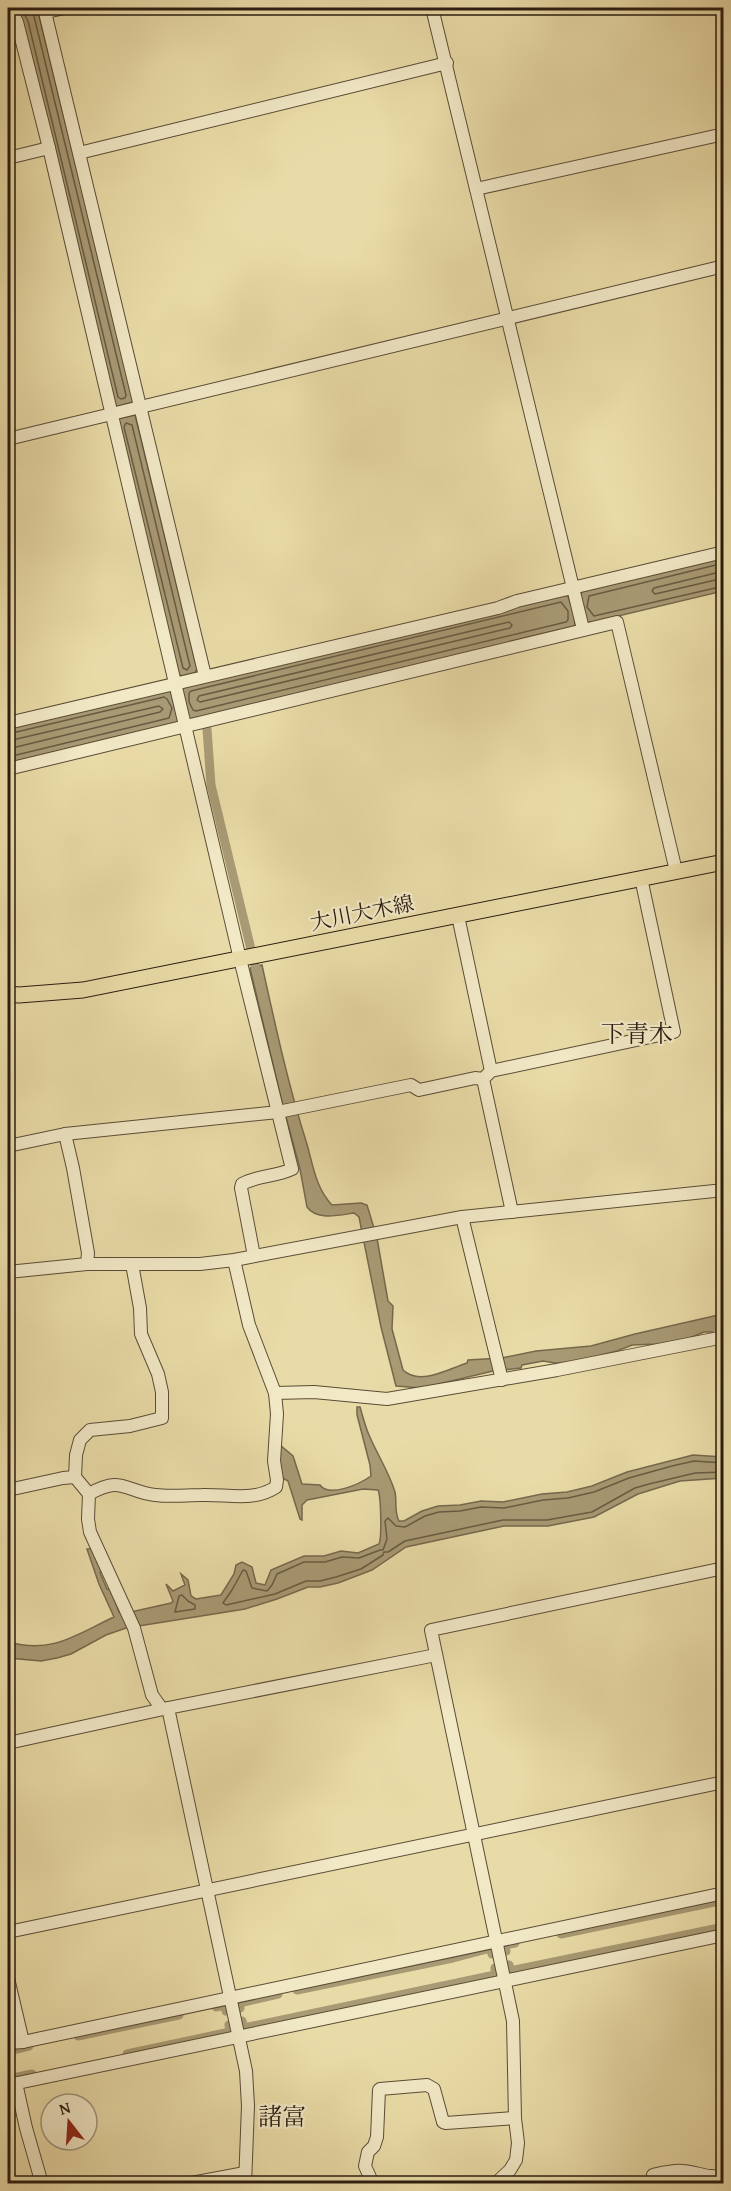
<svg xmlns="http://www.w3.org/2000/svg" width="731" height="2191" viewBox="0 0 731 2191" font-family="'Gentium Book Plus','Noto Serif JP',serif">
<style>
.water{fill:#a89a74;stroke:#76684c;stroke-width:1.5}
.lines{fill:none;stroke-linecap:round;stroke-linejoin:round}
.shore{stroke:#695b42;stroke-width:1.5}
.canal{stroke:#a89a74;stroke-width:9}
.minor-casing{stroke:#5a4c36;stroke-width:14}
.major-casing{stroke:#2a1c10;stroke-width:17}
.minor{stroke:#f1e8c6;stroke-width:12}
.major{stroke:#e9dba7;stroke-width:15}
.labels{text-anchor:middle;stroke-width:4.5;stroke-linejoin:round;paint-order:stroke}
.street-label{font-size:21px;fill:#2a1c10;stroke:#f1e8c6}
.quarter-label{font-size:24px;fill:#2a1c10;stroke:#f1e8c6}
</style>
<rect width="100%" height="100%" fill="#e9dba7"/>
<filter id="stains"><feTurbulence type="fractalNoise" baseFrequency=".00333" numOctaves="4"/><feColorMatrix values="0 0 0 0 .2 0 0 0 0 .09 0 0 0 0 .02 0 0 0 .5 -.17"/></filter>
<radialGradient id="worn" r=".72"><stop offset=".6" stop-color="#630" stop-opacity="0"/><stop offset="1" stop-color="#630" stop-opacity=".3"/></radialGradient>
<g class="water">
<path d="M 15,8 L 37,8 L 134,401 L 133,402 L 115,407 Z"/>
<path d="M 135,415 L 197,669 L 194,674 L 182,677 L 178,673 L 117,419 Z"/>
<path d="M 723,557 L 723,591 L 589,623 L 574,615 L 575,627 L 190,719 L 189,717 L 178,722 L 8,763 L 8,728 L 170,690 L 181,689 L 182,687 L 567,594 L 571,605 L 581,603 L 581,592 Z"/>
<path d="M 262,965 C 275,1024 288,1084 306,1141 C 313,1164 315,1187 332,1205 L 361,1203 L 367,1205 L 377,1238 L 388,1301 L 393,1306 L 392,1329 L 403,1370 C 420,1386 448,1369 467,1363 L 468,1360 L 502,1358 L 536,1351 L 591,1346 L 635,1334 L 723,1314 L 723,1333 L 715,1335 L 712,1332 L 704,1332 L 687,1339 L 658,1344 L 632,1345 L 617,1351 L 572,1362 L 555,1363 L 543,1361 L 522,1365 L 521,1368 L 493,1371 L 422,1388 L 396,1386 L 381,1327 L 359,1217 L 354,1213 C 340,1215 317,1221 307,1207 L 300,1169 L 282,1102 L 250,968 Z"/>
<path d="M 357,1407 L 360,1407 C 363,1417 365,1426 369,1435 C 377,1454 389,1472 395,1492 C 397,1502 394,1512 399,1521 L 404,1521 L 422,1511 L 438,1506 L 460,1505 L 481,1501 L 503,1502 L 542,1494 L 567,1492 L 592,1486 L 627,1472 L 693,1455 L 723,1457 L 723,1478 L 680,1481 L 638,1494 L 594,1517 L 548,1526 L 504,1526 L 406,1547 L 372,1570 L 338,1583 L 320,1587 L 308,1587 L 277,1599 L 245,1609 L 126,1628 L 106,1635 L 71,1654 L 57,1658 L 41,1661 L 8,1658 L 8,1642 C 53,1654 75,1635 114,1617 L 99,1584 L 87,1549 L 93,1548 L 103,1570 L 100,1573 L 107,1589 L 111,1590 L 119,1612 L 122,1614 L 171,1603 L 173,1601 L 166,1584 L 173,1591 L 185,1585 L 181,1574 L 188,1580 L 191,1596 L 196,1599 L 221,1595 L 234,1574 L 236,1565 L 242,1562 L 252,1567 L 256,1583 L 265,1585 L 271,1570 L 304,1556 L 324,1556 L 341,1551 L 358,1553 L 379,1544 C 382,1537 381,1497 378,1490 L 363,1489 L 307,1500 L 302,1505 L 302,1520 L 300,1519 L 288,1481 L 281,1477 L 279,1466 L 280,1445 L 293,1456 L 302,1484 L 320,1485 C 329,1498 360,1484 371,1476 L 370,1465 L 357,1415 Z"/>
</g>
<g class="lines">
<g class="shore">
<path d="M 21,8 L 28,21 L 118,397 L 121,399 L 125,398 L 126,395 L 32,8"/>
<path d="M 126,423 L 132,425 L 190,666 L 187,670 L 183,668 L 124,427 Z"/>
<path d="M 724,563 L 589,596 L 587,607 L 594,616 L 724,586"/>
<path d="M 724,571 L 654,588 L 652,591 L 655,594 L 724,578"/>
<path d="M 561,602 L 568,611 L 568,620 L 566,622 L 196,711 L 193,710 L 189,702 L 189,693 L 191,691 Z"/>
<path d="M 509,622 L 512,625 L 510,628 L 200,702 L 197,700 L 199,696 Z"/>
<path d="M 8,734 L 164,697 L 167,699 L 172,708 L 169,718 L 8,757"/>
<path d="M 8,741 L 159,706 L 163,709 L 160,712 L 8,749"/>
<path d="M 724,1463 L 694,1461 L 672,1466 L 629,1478 L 594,1492 L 568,1498 L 543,1500 L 504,1508 L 481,1507 L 460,1511 L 439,1512 L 425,1516 L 405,1527 L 396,1526 L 388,1518 L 385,1521 L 387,1539 L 383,1550 L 380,1550 L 359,1558 L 342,1557 L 325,1562 L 304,1562 L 277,1574 L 272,1585 L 267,1591 L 252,1588 L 246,1571 L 243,1570 L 232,1590 L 223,1603 L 226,1605 L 275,1594 L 306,1581 L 320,1581 L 336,1577 L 361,1569 L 383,1555 L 384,1552 L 388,1552 L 405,1541 L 503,1520 L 547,1520 L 592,1512 L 635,1488 L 649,1484 L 695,1473 L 724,1472"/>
<path d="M 182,1595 L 188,1601 L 195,1605 L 195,1609 L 175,1612 L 179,1596 Z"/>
</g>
<g class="canal">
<path d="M 202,717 L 207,729 L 211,785 L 258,978"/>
<path d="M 561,1934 L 724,1900"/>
<path d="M 297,1990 L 453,1958 L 491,1948 L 492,1954 L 506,1951 L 505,1945 L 515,1943"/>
<path d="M 216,2007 L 225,2005 L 226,2011 L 240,2008 L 239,2003 L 278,1994"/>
<path d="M 78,2036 L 179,2015"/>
<path d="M 8,2051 L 29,2046"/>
<path d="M 127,2054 L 230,2032 L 229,2025 L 242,2021 L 244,2028 L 495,1975 L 495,1968 L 509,1965 L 510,1971 L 724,1927"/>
<path d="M 8,2079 L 32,2074"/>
</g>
<defs>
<g id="minor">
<path d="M 10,8 L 17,22 L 49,148 L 240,959 L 292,1169 C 276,1177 258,1175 242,1184 L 241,1188 L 254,1256"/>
<path d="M 44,8 L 205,676"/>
<path d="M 432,8 L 583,629"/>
<path d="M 46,12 L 65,8"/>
<path d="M 79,153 L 447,63"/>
<path d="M 8,158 L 49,148"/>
<path d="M 476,189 L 724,134"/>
<path d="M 8,439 L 724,266"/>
<path d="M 8,723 L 498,608 L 517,601 L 724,552"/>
<path d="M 8,769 L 617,622 L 676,871"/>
<path d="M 458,916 L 491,1071"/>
<path d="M 483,1079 L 491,1071 L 674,1032 L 641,878"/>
<path d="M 483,1079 L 512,1212"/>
<path d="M 65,1134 L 73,1168 L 88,1253 L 87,1264"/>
<path d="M 8,1146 L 65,1134 L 278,1112 L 411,1085 L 419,1090 L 475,1078 L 483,1079"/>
<path d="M 462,1217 L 502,1380"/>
<path d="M 132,1264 L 140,1308 L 141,1334 L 158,1374 L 162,1392 L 162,1418 L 130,1426 L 90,1430 L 80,1440 L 76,1455 L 75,1477 L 89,1494 L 88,1519 L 90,1532 L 134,1628 L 152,1695 L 162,1709"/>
<path d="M 8,1272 L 87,1264 L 200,1264 L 234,1260 L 462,1217 L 724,1190"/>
<path d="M 275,1393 L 314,1392 L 387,1399 L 557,1370 L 724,1337"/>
<path d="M 8,1490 L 63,1478 L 75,1477"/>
<path d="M 89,1494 C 122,1475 124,1491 155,1495 C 171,1497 187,1495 202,1495 C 227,1494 254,1502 276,1487 L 277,1480 L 274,1461 L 277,1414 L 275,1393 L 249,1325 L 234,1260"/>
<path d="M 168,1708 L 246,2071 L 248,2106 L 245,2184"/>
<path d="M 8,1743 L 168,1708 L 436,1655"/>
<path d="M 8,1932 L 724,1782"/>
<path d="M 8,1978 L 23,2042"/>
<path d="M 8,2043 L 23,2042 L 724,1893"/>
<path d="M 16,2083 L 26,2128 L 42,2184"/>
<path d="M 8,2085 L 724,1935"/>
<path d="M 653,2175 C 662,2173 674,2170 683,2171 C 698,2172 708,2179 724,2175"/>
<path d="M 186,2184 L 245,2173"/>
<path d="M 373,2184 L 365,2166 L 368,2152 L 374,2146 L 377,2137 L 379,2090 L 380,2089 L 427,2085 L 434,2089 L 443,2122 L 446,2123 L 515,2118"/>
<path d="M 495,2184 L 510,2170 L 516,2160 L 518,2143 L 515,2118 L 513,2021 L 431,1630 L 724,1568"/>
</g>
<path id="major" d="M 8,994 L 19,995 L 83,990 L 724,862"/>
</defs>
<use href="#minor" class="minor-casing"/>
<use href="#major" class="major-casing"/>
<use href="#minor" class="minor"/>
<use href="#major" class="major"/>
</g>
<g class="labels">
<g class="street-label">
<text transform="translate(362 913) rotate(-11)" y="7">大川大木線</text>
</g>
<g class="quarter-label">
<text x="637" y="1042">下青木</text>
<text x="282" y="2125">諸富</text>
</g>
</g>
<rect width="731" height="2191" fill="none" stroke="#e9dba7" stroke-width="30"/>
<rect x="9" y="9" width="713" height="2173" fill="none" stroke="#2a1c10" stroke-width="3"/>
<rect x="15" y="15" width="701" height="2161" fill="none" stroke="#2a1c10" stroke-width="1.5"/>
<g transform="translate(69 2122) rotate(343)"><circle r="28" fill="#f1e8c6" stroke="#a1967d" stroke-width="1.5"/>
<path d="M0-4.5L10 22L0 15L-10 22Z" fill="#8f2418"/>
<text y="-9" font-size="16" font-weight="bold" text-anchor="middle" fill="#2a1c10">N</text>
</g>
<rect width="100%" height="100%" filter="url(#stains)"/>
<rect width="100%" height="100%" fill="url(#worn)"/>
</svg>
